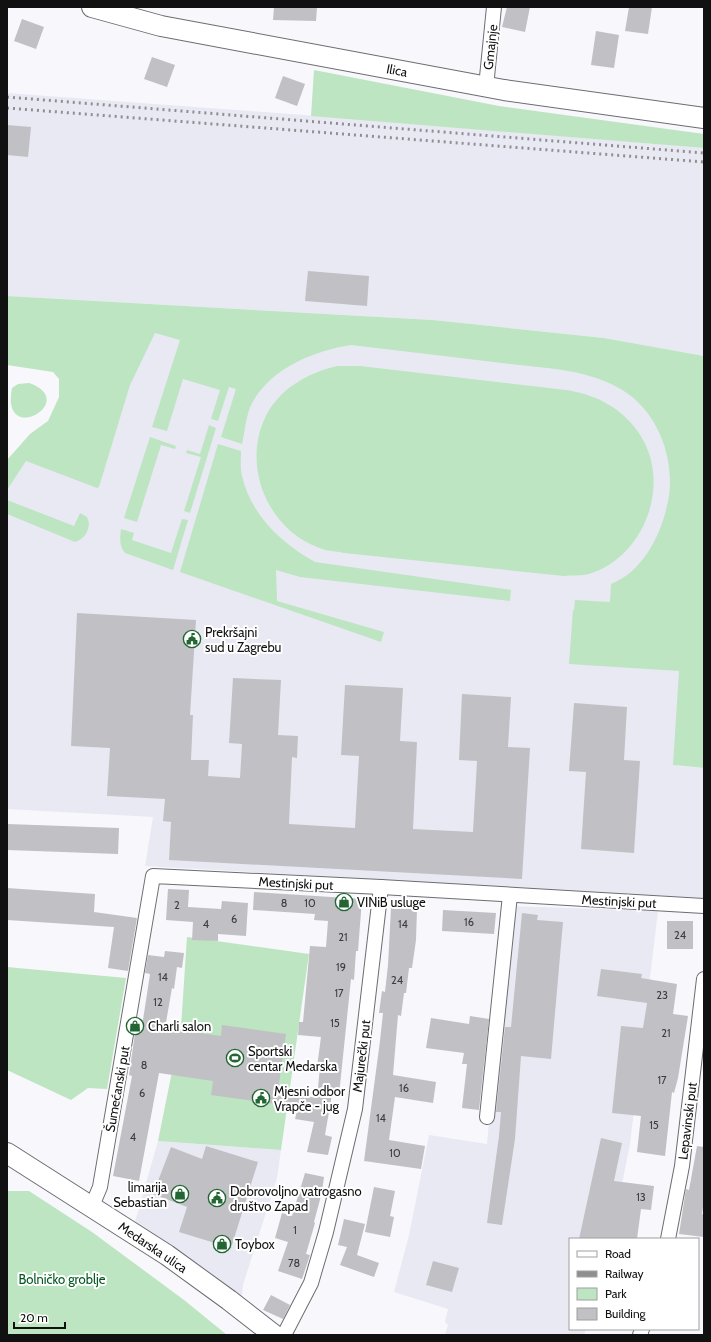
<svg xmlns="http://www.w3.org/2000/svg" width="711" height="1342" viewBox="0 0 711 1342" font-family="Cabin,sans-serif">
<style>
.built{fill:#e9e9f4}
.green{fill:#bde5c2}
.building{fill:#c0c0c5}
.lines{fill:none;stroke-linecap:round;stroke-linejoin:round}
.street-casing{stroke:#6c6d71;stroke-width:16}
.secondary-casing{stroke:#6c6d71;stroke-width:22}
.street{stroke:#fff;stroke-width:14}
.secondary{stroke:#fff;stroke-width:20}
.rail{stroke:#8f8f92;stroke-width:3;stroke-dasharray:2 4;stroke-linecap:butt}
.labels{text-anchor:middle;stroke-width:4;stroke-linejoin:round;paint-order:stroke}
.number-label{font-size:11px;fill:#3d3d3f}
.street-label{font-size:13px;fill:#111112;stroke:#fff}
.poi-label{font-size:13px;fill:#111112;stroke:#fff;text-anchor:start}
.park-label{font-size:13px;fill:#00561f;stroke:#fff}
</style>
<rect width="100%" height="100%" fill="#f7f7fc"/>
<g class="built">
<path d="M 7,93 L 370,120 L 704,148 L 704,356 L 604,338 L 433,320 L 7,296 Z"/>
<path d="M 154,317 L 622,369 L 694,402 L 677,766 L 704,768 L 704,898 L 145,866 L 153,817 L 7,809 L 7,471 L 127,386 Z"/>
<path d="M 508,906 L 658,911 L 630,1144 L 611,1239 L 570,1239 L 570,1329 L 586,1329 L 584,1335 L 445,1335 L 448,1325 L 445,1322 L 448,1309 L 394,1292 L 409,1235 L 429,1135 L 487,1144 Z"/>
<path d="M 158,1141 L 281,1150 L 277,1178 L 243,1285 L 242,1296 L 243,1300 L 132,1223 L 135,1222 Z"/>
</g>
<g class="green">
<path d="M 314,70 L 499,106 L 704,134 L 704,148 L 311,116 Z"/>
<path d="M 7,296 L 433,320 L 604,338 L 704,356 L 704,768 L 673,765 L 679,671 L 569,664 L 573,610 L 574,610 L 575,600 L 610,602 L 611,584 C 642,572 660,537 667,506 C 678,462 658,408 617,387 C 582,368 540,368 502,363 C 452,357 402,351 351,345 C 314,351 270,368 251,405 C 246,416 245,431 242,444 L 221,437 L 236,389 L 229,387 L 218,421 L 211,419 L 220,390 L 183,379 L 167,431 L 152,427 L 180,340 L 155,333 L 130,385 L 99,487 L 97,488 L 26,461 L 7,490 L 7,460 L 30,434 L 48,421 L 59,397 L 59,379 L 53,372 L 7,365 Z"/>
<path d="M 337,366 L 360,366 L 566,390 C 593,394 619,406 636,429 C 674,478 647,556 589,574 C 581,576 572,575 564,576 L 344,553 C 335,551 325,551 317,547 C 268,528 243,468 264,420 C 277,390 307,373 337,366 Z"/>
<path d="M 29,383 C 81,401 0,448 12,388 L 18,384 Z"/>
<path d="M 209,425 L 216,428 L 190,513 L 184,511 L 201,457 L 186,453 L 187,450 L 200,454 Z"/>
<path d="M 150,437 L 176,446 L 175,449 L 161,445 L 137,522 L 124,518 Z"/>
<path d="M 218,444 L 241,451 C 241,459 240,468 242,476 C 251,515 281,543 315,562 L 511,590 L 510,601 L 300,577 L 276,570 L 277,601 L 384,632 L 381,642 L 180,572 Z"/>
<path d="M 7,500 L 74,526 L 80,513 L 87,517 L 89,523 C 88,533 85,538 75,542 L 7,514 Z"/>
<path d="M 182,519 L 188,520 L 173,570 L 125,553 C 119,546 120,538 121,529 L 134,533 L 132,540 L 171,553 Z"/>
<path d="M 187,937 L 309,954 L 281,1150 L 158,1141 L 181,1027 Z"/>
<path d="M 7,967 L 126,978 L 107,1089 L 88,1088 L 71,1100 L 7,1070 Z"/>
<path d="M 7,1191 L 29,1191 L 92,1232 L 184,1300 L 227,1335 L 7,1335 Z"/>
</g>
<g class="building">
<path d="M 274,7 L 317,7 L 316,21 L 273,20 Z"/>
<path d="M 507,7 L 530,7 L 525,32 L 502,27 Z"/>
<path d="M 629,7 L 652,7 L 648,34 L 625,31 Z"/>
<path d="M 22,19 L 44,27 L 36,49 L 14,41 Z"/>
<path d="M 596,31 L 619,35 L 614,68 L 591,65 Z"/>
<path d="M 152,57 L 175,65 L 167,87 L 144,79 Z"/>
<path d="M 283,76 L 305,84 L 297,106 L 275,98 Z"/>
<path d="M 7,125 L 31,127 L 28,157 L 7,155 Z"/>
<path d="M 308,271 L 369,276 L 367,306 L 305,301 Z"/>
<path d="M 77,613 L 196,620 L 190,715 L 193,715 L 191,760 L 209,760 L 208,776 L 240,778 L 242,744 L 229,743 L 233,678 L 281,680 L 278,735 L 298,736 L 297,758 L 292,757 L 289,824 L 355,828 L 359,756 L 341,755 L 345,685 L 403,688 L 400,741 L 417,742 L 413,829 L 473,832 L 477,761 L 459,760 L 462,694 L 511,697 L 508,747 L 530,748 L 522,879 L 169,860 L 171,822 L 163,821 L 165,799 L 107,796 L 110,748 L 71,746 Z"/>
<path d="M 574,703 L 627,707 L 624,760 L 640,761 L 634,853 L 581,849 L 586,772 L 569,771 Z"/>
<path d="M 7,824 L 119,828 L 118,854 L 7,850 Z"/>
<path d="M 7,888 L 95,894 L 94,912 L 137,918 L 128,971 L 108,968 L 114,927 L 7,920 Z"/>
<path d="M 168,889 L 189,890 L 188,907 L 221,909 L 222,901 L 248,903 L 246,936 L 218,934 L 218,941 L 192,940 L 193,922 L 166,920 Z"/>
<path d="M 254,892 L 362,899 L 358,951 L 356,951 L 354,980 L 351,979 L 339,1095 L 332,1094 L 325,1135 L 332,1137 L 328,1155 L 307,1152 L 314,1122 L 295,1119 L 298,1107 L 211,1095 L 213,1081 L 159,1073 L 139,1181 L 113,1176 L 132,1076 L 129,1075 L 137,1019 L 143,1020 L 150,974 L 145,973 L 148,955 L 164,957 L 165,951 L 184,953 L 182,968 L 177,967 L 174,989 L 172,988 L 165,1028 L 221,1036 L 222,1025 L 286,1034 L 278,1091 L 317,1098 L 320,1067 L 317,1067 L 321,1037 L 298,1035 L 299,1022 L 303,1022 L 310,946 L 326,947 L 328,921 L 314,920 L 315,914 L 253,910 Z"/>
<path d="M 391,908 L 417,909 L 416,940 L 412,968 L 409,968 L 406,993 L 404,993 L 401,1016 L 398,1015 L 393,1075 L 436,1082 L 433,1103 L 395,1097 L 389,1140 L 425,1146 L 421,1169 L 364,1161 L 380,1041 L 383,1013 L 379,1013 L 382,991 L 385,992 L 388,965 Z"/>
<path d="M 443,910 L 496,913 L 494,934 L 442,931 Z"/>
<path d="M 522,913 L 538,915 L 537,920 L 563,922 L 551,1059 L 521,1056 L 515,1139 L 502,1225 L 487,1223 L 499,1136 L 501,1112 L 496,1112 L 505,1027 L 511,1027 Z"/>
<rect x="667" y="921" width="26" height="28"/>
<path d="M 601,969 L 642,974 L 641,978 L 677,984 L 673,1014 L 688,1016 L 678,1078 L 674,1093 L 672,1092 L 665,1156 L 637,1152 L 641,1116 L 612,1113 L 621,1026 L 643,1028 L 647,1003 L 597,996 Z"/>
<path d="M 470,1016 L 489,1019 L 479,1110 L 462,1108 L 467,1064 L 462,1064 L 464,1053 L 426,1048 L 431,1018 L 469,1024 Z"/>
<path d="M 601,1138 L 622,1143 L 614,1181 L 654,1186 L 651,1210 L 641,1209 L 637,1239 L 579,1239 Z"/>
<path d="M 206,1146 L 258,1162 L 231,1248 L 179,1232 L 187,1207 L 153,1194 L 171,1147 L 202,1159 Z"/>
<path d="M 697,1146 L 704,1147 L 704,1201 L 702,1214 L 704,1215 L 704,1237 L 679,1234 L 686,1189 L 689,1190 Z"/>
<path d="M 305,1173 L 324,1177 L 322,1192 L 314,1222 L 315,1223 L 306,1254 L 310,1255 L 302,1279 L 278,1271 L 288,1242 L 275,1238 L 282,1213 L 292,1216 Z"/>
<path d="M 374,1187 L 395,1191 L 390,1216 L 394,1217 L 390,1237 L 365,1232 Z"/>
<path d="M 344,1219 L 365,1224 L 357,1255 L 379,1263 L 374,1277 L 340,1265 L 347,1247 L 338,1245 Z"/>
<path d="M 433,1261 L 459,1268 L 452,1292 L 426,1285 Z"/>
<path d="M 271,1295 L 290,1305 L 283,1319 L 263,1310 Z"/>
</g>
<g class="lines">
<defs>
<g id="street">
<path d="M 486,87 L 494,7"/>
<path d="M 487,1117 L 510,895"/>
<path d="M 92,1206 L 100,1187 L 153,876 L 381,887 L 704,906"/>
<path d="M 668,1239 L 682,1166 L 704,979"/>
<path d="M 284,1335 L 311,1283 L 326,1232 L 355,1109 L 381,887"/>
<path d="M 640,1335 L 642,1329"/>
</g>
<g id="secondary">
<path d="M 92,7 L 161,26 L 504,90 L 704,118"/>
<path d="M 7,1153 L 167,1255 L 229,1300 L 274,1335"/>
</g>
</defs>
<use href="#street" class="street-casing"/>
<use href="#secondary" class="secondary-casing"/>
<use href="#street" class="street"/>
<use href="#secondary" class="secondary"/>
<g class="rail">
<path d="M 7,97 L 704,153"/>
<path d="M 7,108 L 704,162"/>
</g>
</g>
<defs>
<symbol id="civic-ring" viewBox="-11 -11 22 22"><circle r="9.5" fill="#fff" stroke="#226733" stroke-width="1.5"/><path d="M-.6-6.5H3V-4.5H.6V-3L4-1V1h2V6H-6V1h2V-1L-.6-3ZM-1.2 2.5V6h2.4V2.5Z" fill="#226733"/></symbol>
<symbol id="shop-ring" viewBox="-11 -11 22 22"><circle r="9.5" fill="#fff" stroke="#226733" stroke-width="1.5"/><path d="M-5-2.5h2.3a2.7 3.5 0 0 1 5.4 0H5L5.5 6h-11ZM-1.5-2.5h3a1.5 2.3 0 0 0-3 0Z" fill="#226733"/></symbol>
<symbol id="stadium-ring" viewBox="-11 -11 22 22"><circle r="9.5" fill="#fff" stroke="#226733" stroke-width="1.5"/><path d="M0-5a6.5 5 0 1 0 0 10a6.5 5 0 1 0 0-10ZM-3.5-1.8h7v3.6h-7Z" fill="#226733"/></symbol>
</defs>
<g fill-rule="evenodd">
<use href="#civic-ring" x="182" y="629" width="20" height="20"/>
<use href="#shop-ring" x="334" y="892" width="20" height="20"/>
<use href="#shop-ring" x="125" y="1016" width="20" height="20"/>
<use href="#stadium-ring" x="225" y="1048" width="20" height="20"/>
<use href="#civic-ring" x="251" y="1088" width="20" height="20"/>
<use href="#shop-ring" x="170" y="1184" width="20" height="20"/>
<use href="#civic-ring" x="207" y="1188" width="20" height="20"/>
<use href="#shop-ring" x="212" y="1234" width="20" height="20"/>
</g>
<g class="labels">
<g class="number-label">
<text x="284" y="907">8</text>
<text x="310" y="907">10</text>
<text x="177" y="909">2</text>
<text x="234" y="923">6</text>
<text x="469" y="926">16</text>
<text x="206" y="928">4</text>
<text x="403" y="928">14</text>
<text x="680" y="939">24</text>
<text x="343" y="941">21</text>
<text x="341" y="971">19</text>
<text x="163" y="981">14</text>
<text x="397" y="984">24</text>
<text x="339" y="997">17</text>
<text x="662" y="999">23</text>
<text x="158" y="1006">12</text>
<text x="335" y="1027">15</text>
<text x="666" y="1037">21</text>
<text x="144" y="1069">8</text>
<text x="662" y="1084">17</text>
<text x="404" y="1092">16</text>
<text x="142" y="1097">6</text>
<text x="381" y="1122">14</text>
<text x="654" y="1129">15</text>
<text x="133" y="1141">4</text>
<text x="395" y="1157">10</text>
<text x="641" y="1201">13</text>
<text x="295" y="1234">1</text>
<text x="294" y="1267">78</text>
</g>
<g class="street-label">
<text transform="translate(490 47) rotate(-84)" y="5">Gmajnje</text>
<text transform="translate(397 70) rotate(11)" y="5">Ilica</text>
<text transform="translate(296 883) rotate(3)" y="5">Mestinjski put</text>
<text transform="translate(619 901) rotate(3)" y="5">Mestinjski put</text>
<text transform="translate(361 1056) rotate(-83)" y="5">Majurečki put</text>
<text transform="translate(117 1089) rotate(-80)" y="5">Šumećanski put</text>
<text transform="translate(687 1121) rotate(-83)" y="5">Lepavinski put</text>
<text transform="translate(153 1247) rotate(34)" y="5">Medarska ulica</text>
</g>
<g class="poi-label">
<text x="205" y="637">Prekršajni<tspan x="205" dy="15">sud u Zagrebu</tspan></text>
<text x="357" y="907">VINiB usluge</text>
<text x="148" y="1031">Charli salon</text>
<text x="248" y="1056">Sportski<tspan x="248" dy="15">centar Medarska</tspan></text>
<text x="274" y="1096">Mjesni odbor<tspan x="274" dy="15">Vrapče - jug</tspan></text>
<text x="167" y="1192" text-anchor="end">limarija<tspan x="167" dy="15">Sebastian</tspan></text>
<text x="230" y="1196">Dobrovoljno vatrogasno<tspan x="230" dy="15">društvo Zapad</tspan></text>
<text x="235" y="1249">Toybox</text>
</g>
<g class="park-label">
<text x="62" y="1284">Bolničko groblje</text>
</g>
</g>
<rect width="711" height="1342" fill="none" stroke="#111112" stroke-width="16"/>
<rect x="569" y="1238" width="130" height="92" fill="#ffffff" stroke="#a0a0a0"/>
<rect x="577" y="1251" width="20" height="6" fill="#ffffff" stroke="#a0a0a0"/>
<text x="605" y="1258" font-size="12" fill="#111112">Road</text>
<rect x="577" y="1271" width="20" height="6" fill="#8f8f92" stroke="#a0a0a0"/>
<text x="605" y="1278" font-size="12" fill="#111112">Railway</text>
<rect x="577" y="1288" width="20" height="12" fill="#bde5c2" stroke="#a0a0a0"/>
<text x="605" y="1298" font-size="12" fill="#111112">Park</text>
<rect x="577" y="1308" width="20" height="12" fill="#c0c0c5" stroke="#a0a0a0"/>
<text x="605" y="1318" font-size="12" fill="#111112">Building</text>
<path d="M14 1322v6h51v-6" fill="none" stroke="#111112" stroke-width="2"/>
<text x="20" y="1322" font-size="12" fill="#111112" stroke="#ffffff" stroke-width="3" paint-order="stroke">20 m</text>
</svg>
